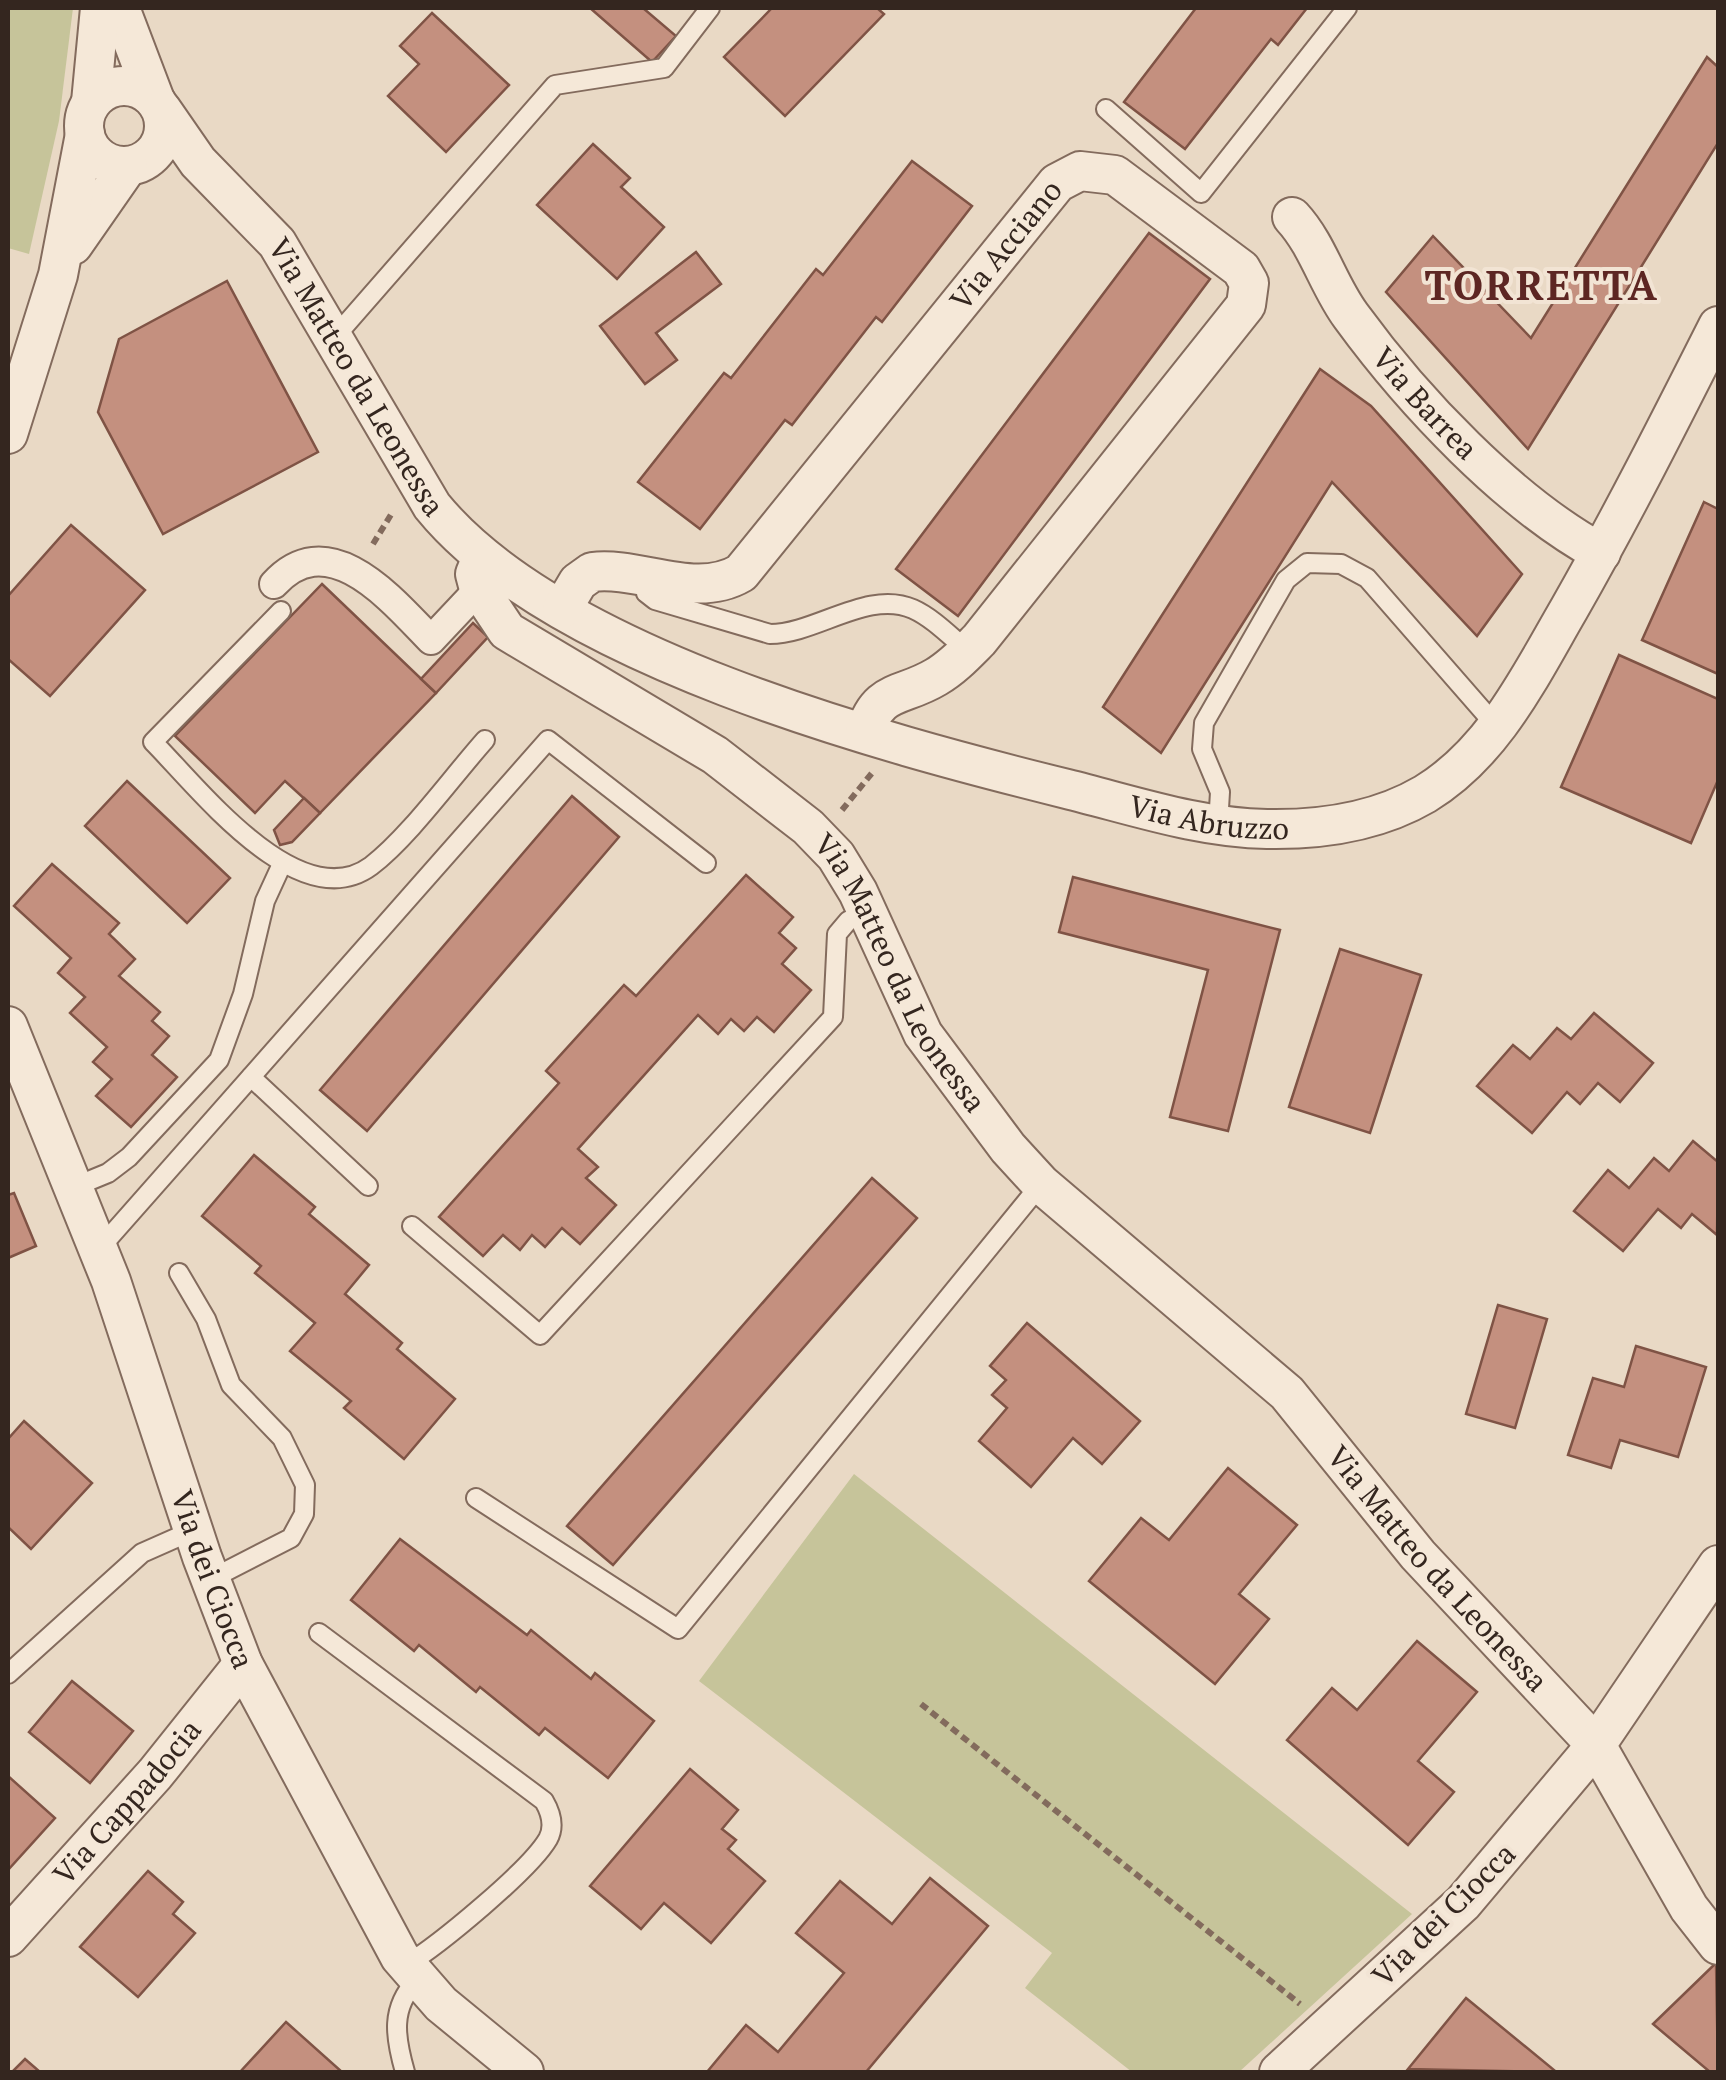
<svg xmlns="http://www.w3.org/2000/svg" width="1726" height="2080" viewBox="0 0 1726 2080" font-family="'PT Serif',serif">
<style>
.green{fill:#c6c49a}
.building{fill:#c4907f;stroke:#7f5345;stroke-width:2.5}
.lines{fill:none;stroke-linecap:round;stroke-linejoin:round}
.service-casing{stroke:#836b5d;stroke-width:22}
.pedestrian-casing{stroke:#836b5d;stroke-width:32}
.minor-casing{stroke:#836b5d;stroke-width:42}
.path{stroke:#836b5d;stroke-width:6;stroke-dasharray:8 5;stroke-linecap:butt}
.service{stroke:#f5e8d8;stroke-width:18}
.pedestrian{stroke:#f5e8d8;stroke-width:28}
.minor{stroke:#f5e8d8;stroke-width:38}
.labels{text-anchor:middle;stroke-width:8;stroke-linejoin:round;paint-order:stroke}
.street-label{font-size:30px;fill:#34261f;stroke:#f2e4d4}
.district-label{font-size:40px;font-weight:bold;letter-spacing:2.5px;fill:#5d2623;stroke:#f2e4d4}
</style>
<rect width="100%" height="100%" fill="#e9d9c5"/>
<g class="green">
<path d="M 8,8 L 73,8 L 59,121 L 29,254 L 8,248 Z"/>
<path d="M 854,1474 L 1412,1914 L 1239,2072 L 1132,2072 L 1025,1988 L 1052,1953 L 699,1681 Z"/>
</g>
<g class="building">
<path d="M 590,8 L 643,8 L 676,36 L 652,62 Z"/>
<path d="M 772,8 L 877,8 L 884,14 L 785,116 L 724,57 Z"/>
<path d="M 1196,8 L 1307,8 L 1278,45 L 1271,39 L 1185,149 L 1124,102 Z"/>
<path d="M 432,13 L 509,85 L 446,152 L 388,96 L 419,64 L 400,46 Z"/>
<path d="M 1707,57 L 1718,67 L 1718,143 L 1528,449 L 1386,292 L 1433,236 L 1531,338 Z"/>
<path d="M 593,144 L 630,178 L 621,187 L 664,227 L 617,279 L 537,205 Z"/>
<path d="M 912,161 L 972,206 L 882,322 L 876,317 L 792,425 L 785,420 L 700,529 L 638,482 L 724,373 L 731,378 L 816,269 L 823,275 Z"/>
<path d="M 1149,233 L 1210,279 L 958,616 L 896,569 Z"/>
<path d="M 696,252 L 721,284 L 656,333 L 677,360 L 645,384 L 600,326 Z"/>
<path d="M 227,281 L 318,452 L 163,534 L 98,412 L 119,339 Z"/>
<path d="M 1320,369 L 1371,406 L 1522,574 L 1477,636 L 1332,482 L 1161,753 L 1103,707 Z"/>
<path d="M 1704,502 L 1718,509 L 1718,674 L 1642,640 Z"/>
<path d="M 71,525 L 145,590 L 50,696 L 8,659 L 8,596 Z"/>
<path d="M 322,584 L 436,693 L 320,813 L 285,781 L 255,813 L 175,736 Z"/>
<path d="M 473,623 L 488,637 L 436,693 L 421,679 Z"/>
<path d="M 1619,655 L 1718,699 L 1718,780 L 1691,843 L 1561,787 Z"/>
<path d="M 127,781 L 230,878 L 187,923 L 85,826 Z"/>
<path d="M 572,796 L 619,837 L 367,1131 L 320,1090 Z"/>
<path d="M 304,798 L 320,813 L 292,842 L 280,845 L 274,830 Z"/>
<path d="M 52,864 L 119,923 L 109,934 L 135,959 L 119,976 L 160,1012 L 152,1021 L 169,1036 L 152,1055 L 177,1077 L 131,1127 L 96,1096 L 112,1079 L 93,1062 L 107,1047 L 70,1013 L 85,997 L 58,973 L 71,958 L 14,906 Z"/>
<path d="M 746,875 L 793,917 L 779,933 L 796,948 L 782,964 L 811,990 L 774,1032 L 757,1017 L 744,1031 L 731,1019 L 718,1034 L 698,1015 L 578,1149 L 598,1167 L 586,1178 L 616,1205 L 580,1244 L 562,1228 L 545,1247 L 532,1235 L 520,1250 L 503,1235 L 483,1256 L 439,1217 L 559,1083 L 546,1071 L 624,985 L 636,996 Z"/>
<path d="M 1073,877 L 1280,930 L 1228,1131 L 1170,1117 L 1208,970 L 1059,932 Z"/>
<path d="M 1340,949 L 1421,975 L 1370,1133 L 1289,1107 Z"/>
<path d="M 1594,1013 L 1653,1063 L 1620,1102 L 1598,1083 L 1580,1104 L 1567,1092 L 1532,1133 L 1477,1086 L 1513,1045 L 1530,1059 L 1557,1028 L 1571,1039 Z"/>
<path d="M 1693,1141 L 1718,1162 L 1717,1235 L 1692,1214 L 1681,1228 L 1658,1209 L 1623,1251 L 1574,1211 L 1608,1170 L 1629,1188 L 1654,1158 L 1669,1171 Z"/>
<path d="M 254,1155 L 315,1207 L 309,1214 L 369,1265 L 345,1294 L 402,1343 L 397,1349 L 455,1399 L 404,1459 L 344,1408 L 351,1401 L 290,1351 L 315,1323 L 255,1273 L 261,1266 L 202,1216 Z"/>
<path d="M 872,1178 L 917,1218 L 613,1565 L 567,1526 Z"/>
<path d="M 14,1193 L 36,1246 L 8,1258 L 8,1195 Z"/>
<path d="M 1498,1305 L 1547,1319 L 1515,1428 L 1466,1414 Z"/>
<path d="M 1027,1323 L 1140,1421 L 1102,1464 L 1073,1438 L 1031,1487 L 979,1441 L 1007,1408 L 992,1395 L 1006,1380 L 990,1366 Z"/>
<path d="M 1636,1346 L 1706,1367 L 1678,1457 L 1620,1440 L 1611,1468 L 1568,1455 L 1593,1378 L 1624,1387 Z"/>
<path d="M 24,1421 L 92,1483 L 31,1549 L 8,1527 L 8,1439 Z"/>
<path d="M 1228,1468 L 1297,1525 L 1239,1594 L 1269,1619 L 1215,1684 L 1089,1581 L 1141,1518 L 1169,1540 Z"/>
<path d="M 400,1539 L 527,1635 L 531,1630 L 591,1679 L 595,1673 L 654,1721 L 608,1778 L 545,1728 L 539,1735 L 480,1687 L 476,1692 L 419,1645 L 414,1651 L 351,1600 Z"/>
<path d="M 1417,1641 L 1477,1692 L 1418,1761 L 1454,1792 L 1408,1845 L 1287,1740 L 1332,1688 L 1357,1710 Z"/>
<path d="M 72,1681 L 133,1731 L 90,1783 L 29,1732 Z"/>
<path d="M 690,1769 L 738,1810 L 722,1829 L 736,1840 L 728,1849 L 765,1881 L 711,1943 L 664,1903 L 641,1929 L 590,1886 Z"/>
<path d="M 8,1776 L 55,1818 L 8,1870 Z"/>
<path d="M 148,1871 L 183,1902 L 173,1914 L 195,1933 L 138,1997 L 80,1947 Z"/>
<path d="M 930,1878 L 988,1926 L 866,2072 L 707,2072 L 746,2025 L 778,2052 L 844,1973 L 796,1933 L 840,1881 L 892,1924 Z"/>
<path d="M 1716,1963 L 1718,2072 L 1710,2072 L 1653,2024 Z"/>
<path d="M 1466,1998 L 1554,2070 L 1552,2072 L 1408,2069 Z"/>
<path d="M 286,2022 L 342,2072 L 240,2072 Z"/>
<path d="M 25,2059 L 40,2072 L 12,2072 Z"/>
</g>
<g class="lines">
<defs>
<g id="service">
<path d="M 1106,109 L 1201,193 L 1347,8"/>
<path d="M 333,339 L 555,85 L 664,68 L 710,8"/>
<path d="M 646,577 L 646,593 L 655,600 L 770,634 C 816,634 868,589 913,609 C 933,618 951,637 968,651"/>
<path d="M 281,611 L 153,742 C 197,786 299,919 371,866 C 409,837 452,777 485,740"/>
<path d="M 1218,825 L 1220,792 L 1202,749 L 1204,723 L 1286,580 L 1307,563 L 1341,564 L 1367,578 L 1497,727"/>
<path d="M 251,1077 L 368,1186"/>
<path d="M 74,1187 L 108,1173 L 129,1157 L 219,1060 L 243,994 L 265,901 L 282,864"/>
<path d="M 412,1226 L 540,1335 L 833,1017 L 837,934 L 848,921 L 867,911"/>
<path d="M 99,1249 L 548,740 L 706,863"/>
<path d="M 179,1273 L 206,1319 L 231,1385 L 282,1438 L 305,1485 L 304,1514 L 291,1538 L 211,1579"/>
<path d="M 476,1498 L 678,1629 L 1041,1184"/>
<path d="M 319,1633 L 544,1801 C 551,1813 555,1826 548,1839 C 530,1870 439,1945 406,1965"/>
<path d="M 8,1674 L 142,1553 L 194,1530"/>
<path d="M 405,2072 C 395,2037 390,2008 417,1980"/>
</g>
<path id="pedestrian" d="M 274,584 C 329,523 393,601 431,640 L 479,589"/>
<g id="minor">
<path d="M 120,8 L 155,100"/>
<circle cx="124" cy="126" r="40"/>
<path d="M 91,102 L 100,8"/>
<path id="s1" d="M 162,110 L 198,162 L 277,243 L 432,506 C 554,656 882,743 1067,789 C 1132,805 1199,828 1267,829 C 1321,830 1379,821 1425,794 C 1494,752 1530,676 1569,609 C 1622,516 1670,421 1718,326"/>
<path id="s2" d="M 1292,217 C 1318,245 1328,285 1351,316 C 1413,401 1509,503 1601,553"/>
<path d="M 73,245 L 128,166"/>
<path d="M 8,434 L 58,275 L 85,134"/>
<path id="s3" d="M 482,557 L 475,574 L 479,589 L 507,631 L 715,755 L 808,827 L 836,856 L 858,892 L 923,1034 L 1008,1148 L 1041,1184 L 1287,1393 L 1418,1555 L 1596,1745 L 1463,1903 L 1279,2072"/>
<path id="s4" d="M 562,609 L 578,582 L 592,572 C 640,566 695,600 741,573 L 1057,183 L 1080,171 L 1115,175 L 1241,269 L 1249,283 L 1246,305 L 979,640 C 966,653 953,667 936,677 C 901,698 878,688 865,733"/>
<path id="s5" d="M 8,1026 L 111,1281 L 202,1557 L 243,1664 L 400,1957 L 441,2004 L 524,2072"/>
<path d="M 1718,1565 L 1596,1745 L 1689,1908 L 1718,1945"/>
<path id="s6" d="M 8,1937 L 155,1774 L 243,1664"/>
</g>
</defs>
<use href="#service" class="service-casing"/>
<use href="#pedestrian" class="pedestrian-casing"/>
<use href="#minor" class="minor-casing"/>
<g class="path">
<path d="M 373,544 L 392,513"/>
<path d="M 842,810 L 872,773"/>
<path d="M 921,1704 L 1300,2004"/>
</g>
<use href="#service" class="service"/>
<use href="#pedestrian" class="pedestrian"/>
<use href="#minor" class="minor"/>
</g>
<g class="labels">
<g class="street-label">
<text dy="10" stroke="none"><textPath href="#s4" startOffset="622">Via Acciano</textPath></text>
<text dy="10" stroke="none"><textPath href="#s1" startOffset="332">Via Matteo da Leonessa</textPath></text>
<text dy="10" stroke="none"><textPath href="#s2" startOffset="230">Via Barrea</textPath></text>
<text dy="10" stroke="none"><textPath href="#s1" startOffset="1332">Via Abruzzo</textPath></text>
<text dy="10" stroke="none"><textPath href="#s3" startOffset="618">Via Matteo da Leonessa</textPath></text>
<text dy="10" stroke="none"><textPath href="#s3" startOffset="1428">Via Matteo da Leonessa</textPath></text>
<text dy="10" stroke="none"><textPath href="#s5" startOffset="590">Via dei Ciocca</textPath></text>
<text dy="10" stroke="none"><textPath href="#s6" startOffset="180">Via Cappadocia</textPath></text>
<text transform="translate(1444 1915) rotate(-45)" y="10">Via dei Ciocca</text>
</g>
<g class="district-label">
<text x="1542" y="300">TORRETTA</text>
</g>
</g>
<rect width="1726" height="2080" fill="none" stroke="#34261f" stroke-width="20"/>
</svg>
